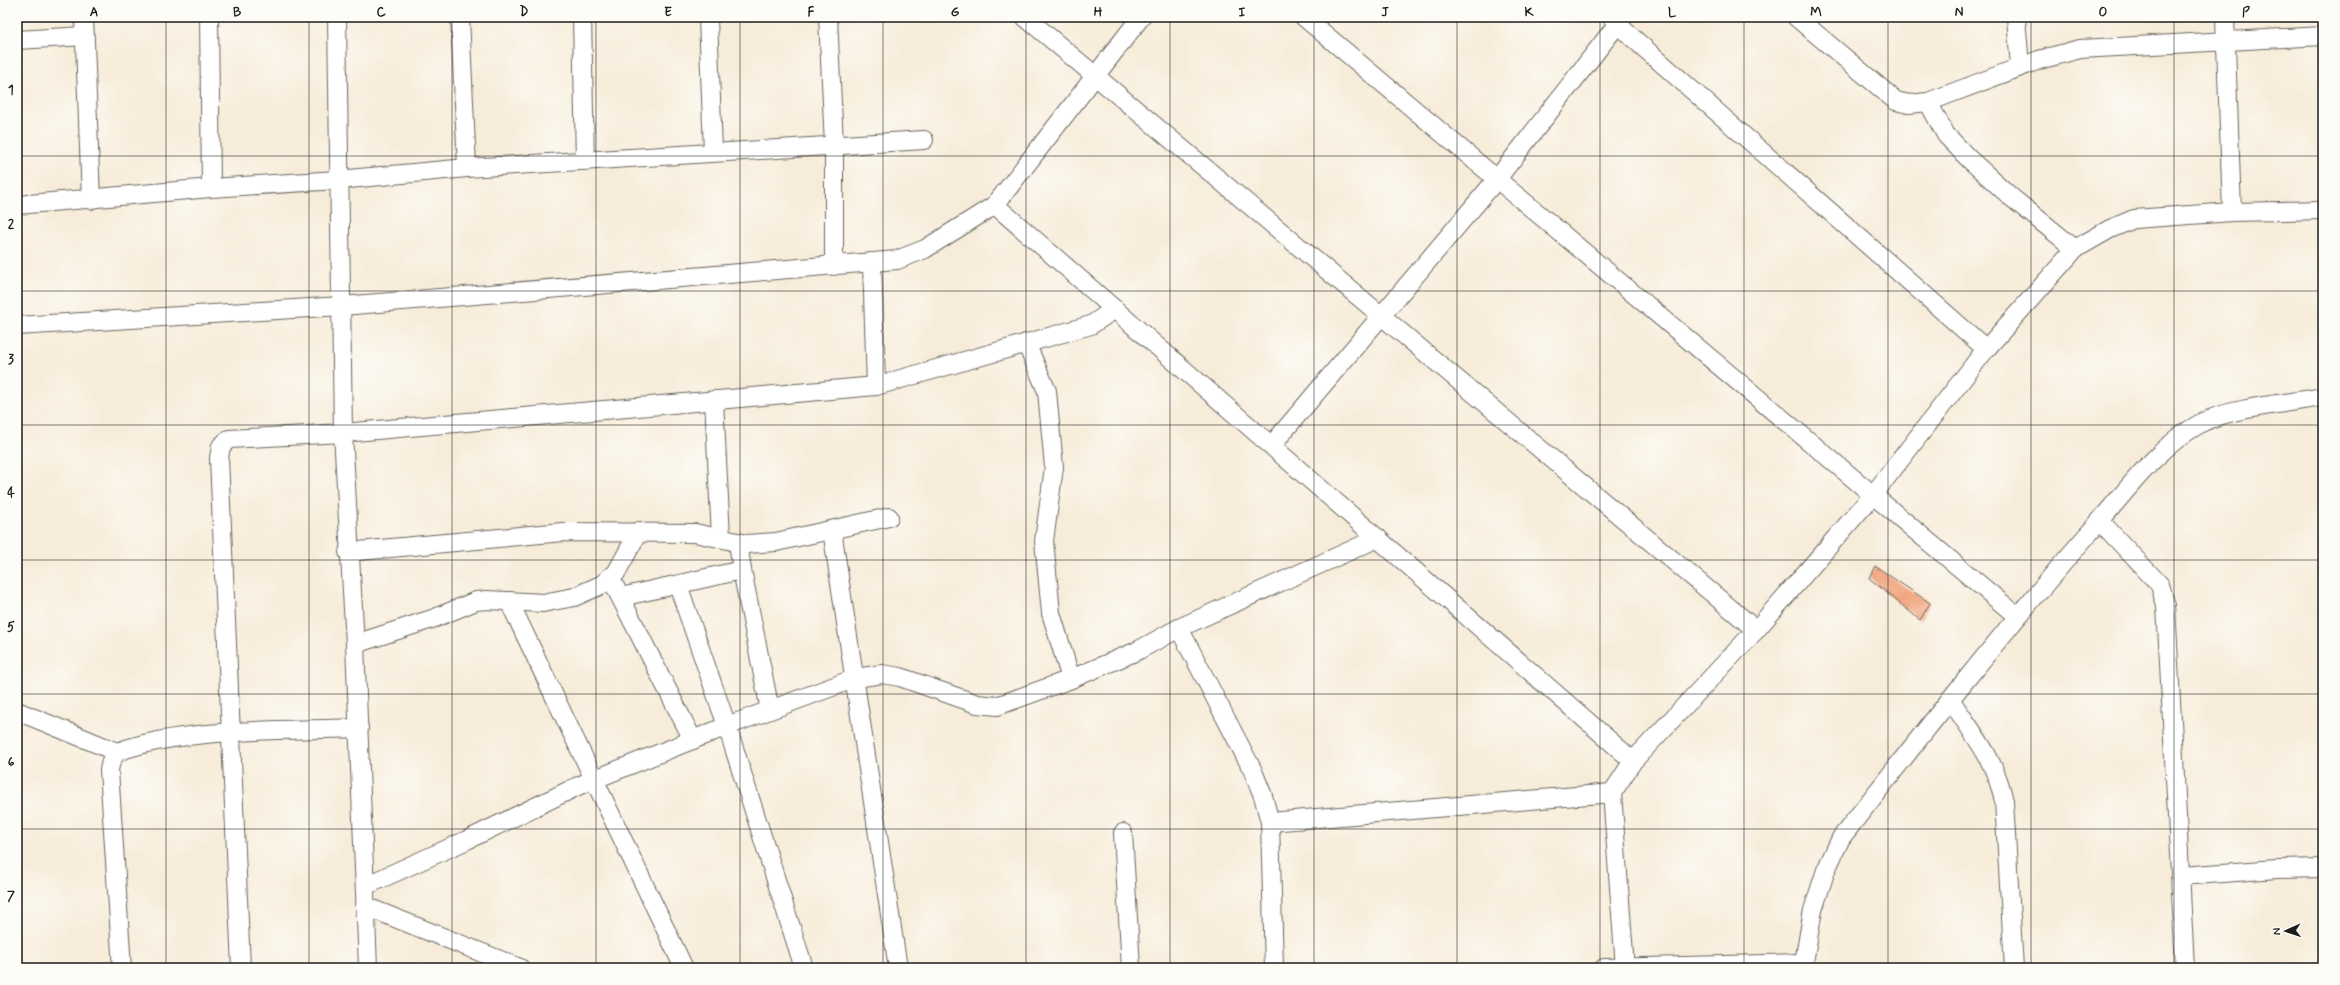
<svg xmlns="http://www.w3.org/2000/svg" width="2340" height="985" viewBox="0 0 2340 985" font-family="Mynerve,sans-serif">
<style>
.building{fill:#f1a47e}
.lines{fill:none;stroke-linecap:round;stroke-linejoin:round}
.minor-casing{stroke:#69655e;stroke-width:20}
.minor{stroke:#fff;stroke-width:18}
.grid{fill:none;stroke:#1c1c1c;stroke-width:1;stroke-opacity:0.55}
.neatline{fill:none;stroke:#1c1c1c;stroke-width:1.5}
.grid-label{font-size:13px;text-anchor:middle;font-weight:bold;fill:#1c1c1c}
</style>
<rect width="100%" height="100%" fill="#fdfcf7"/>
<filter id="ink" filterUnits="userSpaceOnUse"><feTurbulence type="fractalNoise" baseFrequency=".025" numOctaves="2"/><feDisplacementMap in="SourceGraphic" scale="8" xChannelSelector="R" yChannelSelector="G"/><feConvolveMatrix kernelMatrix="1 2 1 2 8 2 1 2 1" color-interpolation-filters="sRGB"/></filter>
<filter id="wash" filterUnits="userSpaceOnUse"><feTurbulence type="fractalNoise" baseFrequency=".012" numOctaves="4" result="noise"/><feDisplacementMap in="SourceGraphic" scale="16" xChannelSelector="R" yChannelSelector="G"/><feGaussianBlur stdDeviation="0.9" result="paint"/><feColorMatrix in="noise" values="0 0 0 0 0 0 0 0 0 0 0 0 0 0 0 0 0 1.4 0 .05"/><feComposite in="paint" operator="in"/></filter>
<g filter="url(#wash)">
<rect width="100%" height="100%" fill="#f7ecd9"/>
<g id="blocks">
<path class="building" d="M 1875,566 L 1930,603 L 1920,620 L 1869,578 Z"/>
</g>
</g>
<g filter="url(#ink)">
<use href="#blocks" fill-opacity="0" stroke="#69655e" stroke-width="1"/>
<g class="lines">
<defs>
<g id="minor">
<path d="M 84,17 L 91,200"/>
<path d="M 209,17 L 211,188"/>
<path d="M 337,17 L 343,433 L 355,644 L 368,968"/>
<path d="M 460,17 L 467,168"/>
<path d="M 582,17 L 585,161"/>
<path d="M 708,17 L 713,152"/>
<path d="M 828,17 L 834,146 L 834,266"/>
<path d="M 1025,17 L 1756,630"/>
<path d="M 1304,17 L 2017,616"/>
<path d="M 1612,17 L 1617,24 L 1986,349"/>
<path d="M 1796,17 L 1896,101 L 1909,104 L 1928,102 L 2039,60 L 2080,49 L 2323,36"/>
<path d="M 2016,17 L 2020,67"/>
<path d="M 2225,17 L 2232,212"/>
<path d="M 17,40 L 85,36"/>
<path d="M 1928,102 L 1946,135 L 1969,159 L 2011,197 L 2075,249"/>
<path d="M 17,205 L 211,188 L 338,180 L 467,168 L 924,140"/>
<path d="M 995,205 L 1633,761"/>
<path d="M 872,263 L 876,386"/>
<path d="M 17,326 L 342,306 L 897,260 L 925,249 L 995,205 L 1141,17"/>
<path d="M 1026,343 L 1047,391 L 1054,467 L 1044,541 L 1051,613 L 1071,679"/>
<path d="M 714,400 L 721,538"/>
<path d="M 1272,445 L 1497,179 L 1623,17"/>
<path d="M 2100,521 L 2160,585 L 2166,606 L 2185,968"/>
<path d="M 832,530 L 898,968"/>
<path d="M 738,542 L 742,570 L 770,710"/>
<path d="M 348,552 L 563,532 L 695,533 L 747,544 L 776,542 L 889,517"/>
<path d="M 610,577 L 693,740"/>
<path d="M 678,585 L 727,726 L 804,968"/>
<path d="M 621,597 L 742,570"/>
<path d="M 509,601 L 684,968"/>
<path d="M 1179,628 L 1253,771 L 1263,796 L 1270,822 L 1274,968"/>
<path d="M 355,644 L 435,618 L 476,601 L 487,600 L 543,603 L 574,597 L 601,585 L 616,573 L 639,531"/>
<path d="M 1950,699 C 1974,735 1995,759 2004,801 L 2014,968"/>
<path d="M 17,711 L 117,752"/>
<path d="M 1270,822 L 1612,793"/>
<path d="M 1123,833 L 1131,968"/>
<path d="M 2181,876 L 2277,869 L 2323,868"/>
<path d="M 365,886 L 467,840 L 578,786 L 727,726 L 856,678 L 882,674 L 900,677 L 977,704 L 997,706 L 1071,679 L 1137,651 L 1179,628 L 1378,538"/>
<path d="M 365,906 L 520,968"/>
<path d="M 122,968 L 109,770 L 111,761 L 117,752 C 185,727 286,731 359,728"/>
<path d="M 241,968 L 219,458 L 221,446 L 229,439 L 343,433 L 876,386 L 1091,325 L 1115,309"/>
<path d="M 1604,968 L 1802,963"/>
<path d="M 1625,968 L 1612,793 L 1633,761 L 1756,630 L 1873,495 L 1986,349 L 2075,249 L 2110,229 L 2134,219 L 2232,212 L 2323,210"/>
<path d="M 1803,968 L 1813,910 L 1826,870 L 1841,838 C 1922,734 2003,631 2090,532 C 2125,494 2154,449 2201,423 C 2229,408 2289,403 2323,397"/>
</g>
</defs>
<use href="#minor" class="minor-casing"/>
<use href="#minor" class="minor"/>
</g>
</g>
<path class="grid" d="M 166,17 L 166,968M 309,17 L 309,968M 452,17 L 452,968M 596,17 L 596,968M 740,17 L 740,968M 883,17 L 883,968M 1026,17 L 1026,968M 1170,17 L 1170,968M 1314,17 L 1314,968M 1457,17 L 1457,968M 1600,17 L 1600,968M 1744,17 L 1744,968M 1888,17 L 1888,968M 2031,17 L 2031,968M 2174,17 L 2174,968M 17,156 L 2323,156M 17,291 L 2323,291M 17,425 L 2323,425M 17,560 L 2323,560M 17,694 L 2323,694M 17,829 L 2323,829"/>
<rect width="2340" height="985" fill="none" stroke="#fdfcf7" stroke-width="44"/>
<g transform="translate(2286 931) rotate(267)" stroke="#fdfcf7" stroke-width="3" paint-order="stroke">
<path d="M0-3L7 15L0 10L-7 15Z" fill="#1c1c1c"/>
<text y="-6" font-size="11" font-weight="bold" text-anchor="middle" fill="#1c1c1c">N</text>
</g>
<rect x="22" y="22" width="2296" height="941" class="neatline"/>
<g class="grid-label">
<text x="94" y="16">A</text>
<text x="237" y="16">B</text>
<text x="381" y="16">C</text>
<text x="524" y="16">D</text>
<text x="668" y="16">E</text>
<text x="811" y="16">F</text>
<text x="955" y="16">G</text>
<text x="1098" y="16">H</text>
<text x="1242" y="16">I</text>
<text x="1385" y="16">J</text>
<text x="1529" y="16">K</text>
<text x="1672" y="16">L</text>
<text x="1816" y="16">M</text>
<text x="1959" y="16">N</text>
<text x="2103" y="16">O</text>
<text x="2246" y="16">P</text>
<text x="11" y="94">1</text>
<text x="11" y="228">2</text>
<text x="11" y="363">3</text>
<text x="11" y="497">4</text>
<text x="11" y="631">5</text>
<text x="11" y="766">6</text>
<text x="11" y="900">7</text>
</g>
</svg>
